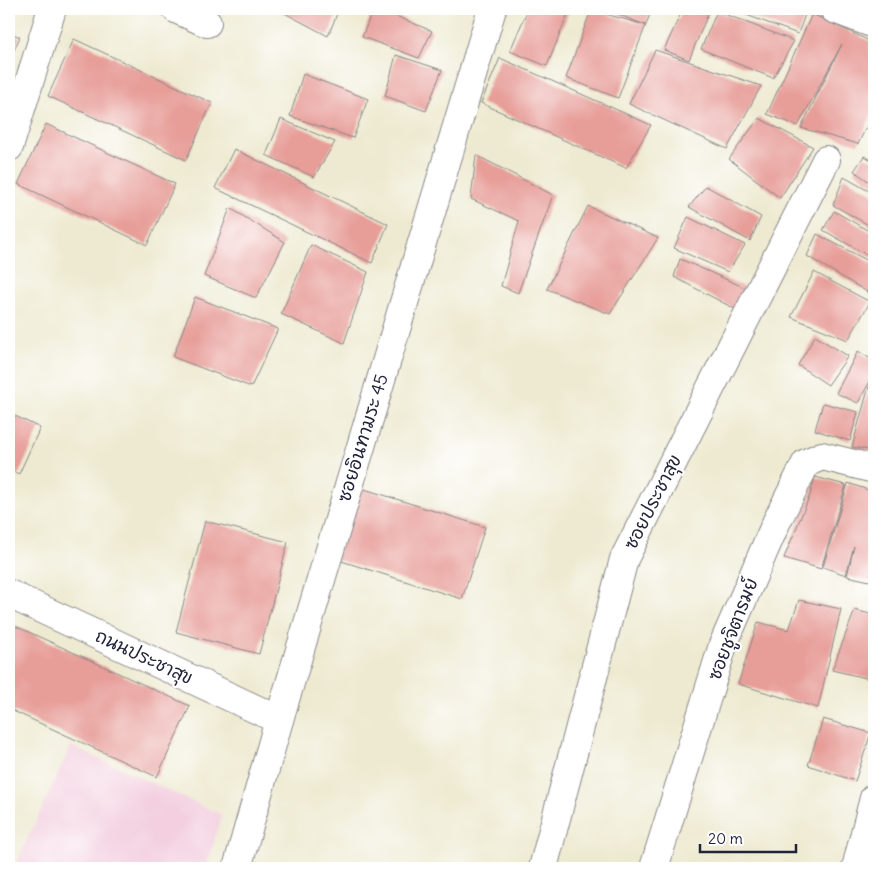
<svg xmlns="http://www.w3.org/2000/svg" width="883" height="877" viewBox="0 0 883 877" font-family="Delius,'Playpen Sans Thai',sans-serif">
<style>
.built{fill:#f3cfdf}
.building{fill:#e79d98}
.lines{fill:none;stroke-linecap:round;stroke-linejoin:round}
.minor-casing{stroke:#888686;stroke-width:30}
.minor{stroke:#fff;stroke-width:28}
.labels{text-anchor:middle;stroke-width:4.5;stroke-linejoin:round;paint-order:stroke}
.street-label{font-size:18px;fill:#22223b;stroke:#fff}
</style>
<rect width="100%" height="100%" fill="#fff"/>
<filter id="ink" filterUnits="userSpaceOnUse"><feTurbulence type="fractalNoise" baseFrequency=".02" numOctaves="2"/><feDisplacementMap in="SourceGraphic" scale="10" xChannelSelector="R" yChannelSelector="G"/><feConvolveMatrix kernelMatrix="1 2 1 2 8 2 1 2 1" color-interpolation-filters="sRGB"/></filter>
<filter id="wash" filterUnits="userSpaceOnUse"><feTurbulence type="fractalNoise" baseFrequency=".0096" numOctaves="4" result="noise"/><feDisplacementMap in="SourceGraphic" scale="20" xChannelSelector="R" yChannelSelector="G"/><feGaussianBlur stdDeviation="1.12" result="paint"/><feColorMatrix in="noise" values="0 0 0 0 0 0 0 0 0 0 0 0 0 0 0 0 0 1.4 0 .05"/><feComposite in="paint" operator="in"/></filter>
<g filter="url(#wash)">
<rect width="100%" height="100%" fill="#eeead1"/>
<path class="built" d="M 71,746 L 222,815 L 206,868 L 14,868 Z"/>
<g id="blocks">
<g class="building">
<path d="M 277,9 L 339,9 L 328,36 Z"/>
<path d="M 373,9 L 379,9 L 432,31 L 419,58 L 362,37 Z"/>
<path d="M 528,9 L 570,9 L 547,66 L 510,51 Z"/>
<path d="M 605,9 L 652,9 L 618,98 L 566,78 L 591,10 L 645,25 Z"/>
<path d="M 683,9 L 710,9 L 689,60 L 664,50 Z"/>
<path d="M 730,9 L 807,9 L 798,34 Z"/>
<path d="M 717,11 L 794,41 L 773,78 L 701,49 Z"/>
<path d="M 812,14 L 874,43 L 874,111 L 858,144 L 801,128 L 842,44 L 798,126 L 767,114 Z"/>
<path d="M 9,32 L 20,37 L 9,61 Z"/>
<path d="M 74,39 L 212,103 L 186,160 L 48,96 Z"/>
<path d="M 655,50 L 761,86 L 727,149 L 629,104 Z"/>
<path d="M 396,55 L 442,70 L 426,111 L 385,96 Z"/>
<path d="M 500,58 L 651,125 L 626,168 L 481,103 Z"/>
<path d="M 303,74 L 368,99 L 353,138 L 290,116 Z"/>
<path d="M 759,118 L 813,147 L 780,198 L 729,159 Z"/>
<path d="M 281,119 L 335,142 L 314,177 L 266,155 Z"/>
<path d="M 46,124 L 175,184 L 147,245 L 18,184 Z"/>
<path d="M 234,149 L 388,224 L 372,263 L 215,188 Z"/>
<path d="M 476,155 L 553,195 L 518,293 L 501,286 L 519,221 L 471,199 Z"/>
<path d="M 864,156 L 874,161 L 874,185 L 854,171 Z"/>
<path d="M 844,177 L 874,194 L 874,228 L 833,205 Z"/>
<path d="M 706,186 L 761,217 L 750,241 L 689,207 Z"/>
<path d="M 588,206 L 658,238 L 610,314 L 547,289 Z"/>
<path d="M 230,208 L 285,242 L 256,298 L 204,276 Z"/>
<path d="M 834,211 L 874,234 L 874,259 L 823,230 Z"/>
<path d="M 688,217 L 745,245 L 728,272 L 674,248 Z"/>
<path d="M 817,234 L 874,264 L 874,296 L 807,256 Z"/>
<path d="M 311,245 L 368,272 L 344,343 L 281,314 Z"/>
<path d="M 680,259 L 748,289 L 737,310 L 674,277 Z"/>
<path d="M 814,272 L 870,302 L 848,340 L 791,317 Z"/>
<path d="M 195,297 L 278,329 L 251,387 L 173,357 Z"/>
<path d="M 815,336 L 848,356 L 828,385 L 798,365 Z"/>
<path d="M 858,351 L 874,361 L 874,374 L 858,403 L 836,393 Z"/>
<path d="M 869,386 L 874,387 L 874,451 L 852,447 Z"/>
<path d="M 823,403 L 858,412 L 850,441 L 815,430 Z"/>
<path d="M 9,413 L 40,428 L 19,474 L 9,470 Z"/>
<path d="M 815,477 L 846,485 L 821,569 L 784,558 L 810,495 Z"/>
<path d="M 848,483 L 874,492 L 874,582 L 847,576 L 854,546 L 846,575 L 823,567 Z"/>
<path d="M 358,487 L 485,527 L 462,599 L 335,559 Z"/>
<path d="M 205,521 L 288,542 L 259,654 L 176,632 Z"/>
<path d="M 799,600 L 841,609 L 818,708 L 738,684 L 758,622 L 789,630 Z"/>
<path d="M 855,610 L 874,615 L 874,680 L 832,670 Z"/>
<path d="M 9,623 L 190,706 L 157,777 L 9,709 Z"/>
<path d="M 823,719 L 871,733 L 855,781 L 808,765 Z"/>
</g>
</g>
</g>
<g filter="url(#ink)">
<use href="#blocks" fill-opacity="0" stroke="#888686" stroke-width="1"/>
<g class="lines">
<defs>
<g id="minor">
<path d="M 176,9 L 207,23"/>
<path d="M 834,9 L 874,24"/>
<path d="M 9,147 L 52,9"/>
<path d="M 9,594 L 279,720"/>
<path d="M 237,868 L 279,720 L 492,9"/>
<path d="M 543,868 L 624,559 L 826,160"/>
<path d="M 654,868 L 723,645 L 776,523 L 806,463 L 822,456 L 874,469"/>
<path d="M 856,868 L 874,798"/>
</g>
</defs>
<use href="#minor" class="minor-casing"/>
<use href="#minor" class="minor"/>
</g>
</g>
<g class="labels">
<g class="street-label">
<text transform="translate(363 438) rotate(-73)" y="6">ซอยอินทามระ 45</text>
<text transform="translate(653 502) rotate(-63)" y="6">ซอยประชาสุข</text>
<text transform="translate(733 629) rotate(-69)" y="6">ซอยชูจิตารมย์</text>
<text transform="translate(144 657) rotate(25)" y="6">ถนนประชาสุข</text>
</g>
</g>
<rect width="883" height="877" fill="none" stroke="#fff" stroke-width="30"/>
<path d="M700 844v8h96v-8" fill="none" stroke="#22223b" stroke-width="2.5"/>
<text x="708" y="844" font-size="15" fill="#22223b" stroke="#ffffff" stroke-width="4" paint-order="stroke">20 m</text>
</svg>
